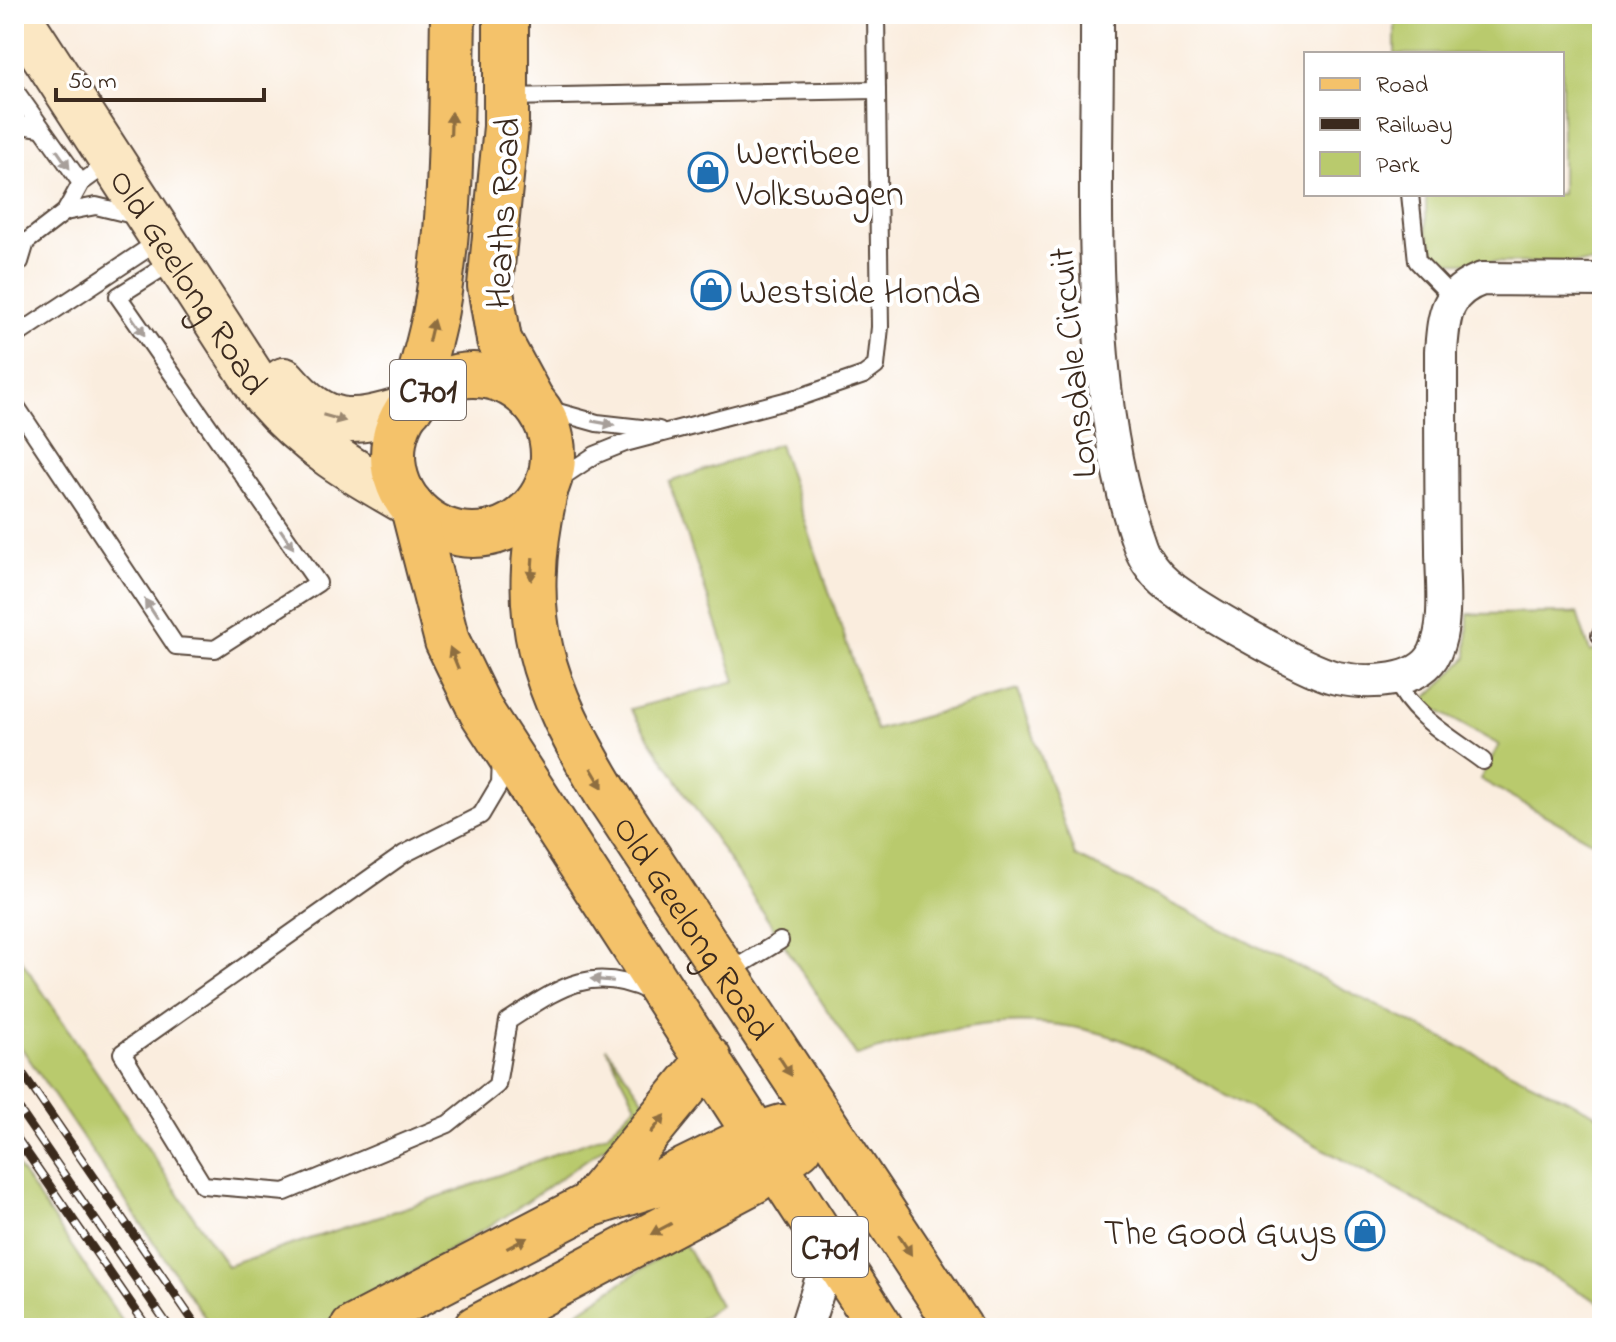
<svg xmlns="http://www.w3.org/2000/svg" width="1616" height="1342" viewBox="0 0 1616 1342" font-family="'Indie Flower',sans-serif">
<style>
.green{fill:#b9ca6d;stroke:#7a7a46;stroke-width:2}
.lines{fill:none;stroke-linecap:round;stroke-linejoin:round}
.lane-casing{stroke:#58473b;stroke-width:20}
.street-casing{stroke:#58473b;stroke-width:36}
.secondary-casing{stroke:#58473b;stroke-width:48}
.primary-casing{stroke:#58473b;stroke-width:48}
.lane{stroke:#fff;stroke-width:16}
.street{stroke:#fff;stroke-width:32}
.secondary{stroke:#fbe7c3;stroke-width:44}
.primary{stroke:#f4c26a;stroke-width:44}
.rail-casing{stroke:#3b2a1e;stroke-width:9}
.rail{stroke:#fff;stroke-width:6;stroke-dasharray:18;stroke-linecap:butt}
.oneway{fill:#8e6e40}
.oneway2{fill:#a79f9a}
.oneway3{fill:#9b8870}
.labels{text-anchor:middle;stroke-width:8;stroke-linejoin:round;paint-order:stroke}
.shield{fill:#fff;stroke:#766a62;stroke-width:2}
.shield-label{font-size:34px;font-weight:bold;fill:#3b2a1e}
.poi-label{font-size:36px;fill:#3b2a1e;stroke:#fff;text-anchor:start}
.street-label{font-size:36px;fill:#3b2a1e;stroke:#fff}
</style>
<rect width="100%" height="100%" fill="#fff"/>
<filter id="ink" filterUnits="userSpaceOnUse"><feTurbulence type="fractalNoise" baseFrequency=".0125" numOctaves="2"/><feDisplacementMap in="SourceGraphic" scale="16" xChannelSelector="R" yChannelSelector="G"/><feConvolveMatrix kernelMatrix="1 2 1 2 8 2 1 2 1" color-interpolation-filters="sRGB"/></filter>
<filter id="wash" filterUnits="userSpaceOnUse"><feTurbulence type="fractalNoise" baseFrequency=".006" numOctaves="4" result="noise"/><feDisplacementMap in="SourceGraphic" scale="32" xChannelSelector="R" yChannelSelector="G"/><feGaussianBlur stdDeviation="1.8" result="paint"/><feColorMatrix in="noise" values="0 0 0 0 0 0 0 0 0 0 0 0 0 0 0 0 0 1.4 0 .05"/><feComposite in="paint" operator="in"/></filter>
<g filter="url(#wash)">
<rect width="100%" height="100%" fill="#faedde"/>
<g class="green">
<path d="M 1395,14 L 1602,14 L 1602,263 L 1438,262 L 1426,230 L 1426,194 L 1562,194 L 1562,54 L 1395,54 Z"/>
<path d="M 779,444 L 876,730 L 1018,690 L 1075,856 L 1602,1117 L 1602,1304 L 1190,1075 C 1167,1063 1144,1048 1119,1039 C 1025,1007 948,1026 857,1056 L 630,709 L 736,681 L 669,482 Z"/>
<path d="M 1577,613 L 1590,652 L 1602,648 L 1602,847 L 1480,779 L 1499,745 L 1426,704 L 1425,699 L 1467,658 L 1468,614 Z"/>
<path d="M 14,949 L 227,1266 L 462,1189 L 607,1134 L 636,1105 L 606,1047 L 648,1106 L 613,1141 L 506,1216 L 318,1328 L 212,1328 L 14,1037 Z"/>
<path d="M 14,1161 L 127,1328 L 14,1328 Z"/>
<path d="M 683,1241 L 720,1305 L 687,1328 L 554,1328 Z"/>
</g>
</g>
<g filter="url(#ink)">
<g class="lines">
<defs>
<g id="lane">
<path d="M 14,89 L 81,183"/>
<path d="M 507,97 L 877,90"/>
<path d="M 14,124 L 41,128"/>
<path d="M 1410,194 L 1417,261 L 1452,297"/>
<path d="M 65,212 L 96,206 L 137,216"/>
<path d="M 14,267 L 20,262 L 26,242 L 65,212 L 81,183 L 110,162"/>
<path d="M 14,337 L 162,239"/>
<path d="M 14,403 L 176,646 L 215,649 L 318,583 L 118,296 L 175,260"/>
<path d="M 536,406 L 597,423 L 659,430"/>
<path d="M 547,487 L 595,455 L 625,443 L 800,397 L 864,375 L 876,366 L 880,327 L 876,14"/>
<path d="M 1600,635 L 1602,634"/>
<path d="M 1395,678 C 1411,716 1451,737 1483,761"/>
<path d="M 501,759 L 500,783 L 481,815 L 404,854 L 122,1053 L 203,1185 L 285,1192 L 448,1124 L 497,1085 L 508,1021 C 558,989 590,963 650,992"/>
<path d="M 727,973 L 780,941"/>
</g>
<g id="street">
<path d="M 1097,14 C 1098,181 1083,389 1140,547 C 1145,561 1157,576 1168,585 C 1195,607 1305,671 1337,678 C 1367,684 1421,684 1435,652 C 1448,623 1442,580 1442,550 C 1441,483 1441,417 1441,351 C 1444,315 1445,292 1482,279 L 1602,280"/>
<path d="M 806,1328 L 831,1249"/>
</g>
<g id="secondary">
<path id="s1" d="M 17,14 L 264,395 C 308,446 352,471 410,504"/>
<path d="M 284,380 C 326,429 351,426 409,408"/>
</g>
<g id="primary">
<path d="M 506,14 L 506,127 L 490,286 L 499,340 L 532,401"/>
<circle cx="473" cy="455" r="80"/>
<path d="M 411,406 C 420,374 430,343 436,310 C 453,213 451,113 453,14"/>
<path id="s2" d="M 545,492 C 517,619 541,685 606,793 L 960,1328"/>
<path d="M 413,508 L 447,641 L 481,711 L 881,1328"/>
<path d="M 589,1205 L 709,1059"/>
<path d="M 353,1328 L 589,1205 L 656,1184 L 756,1135 L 782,1127"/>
<path d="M 476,1328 L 754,1181 L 800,1147"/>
</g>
</defs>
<use href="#lane" class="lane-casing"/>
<use href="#street" class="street-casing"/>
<use href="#secondary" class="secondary-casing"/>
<use href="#primary" class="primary-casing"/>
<use href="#lane" class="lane"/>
<use href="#street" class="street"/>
<use href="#secondary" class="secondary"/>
<use href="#primary" class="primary"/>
<defs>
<g id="rail">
<path d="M 14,1061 L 198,1328"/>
<path d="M 14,1102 L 170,1328"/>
<path d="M 14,1134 L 148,1328"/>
</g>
</defs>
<use href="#rail" class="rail-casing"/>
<use href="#rail" class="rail"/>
</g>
<defs><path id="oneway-solid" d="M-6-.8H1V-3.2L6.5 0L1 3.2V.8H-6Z" transform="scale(2)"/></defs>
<g class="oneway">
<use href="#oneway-solid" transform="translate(451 124) rotate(-88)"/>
<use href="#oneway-solid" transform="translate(431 331) rotate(-77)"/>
<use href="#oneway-solid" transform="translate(532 569) rotate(94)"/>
<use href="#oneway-solid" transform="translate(454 658) rotate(-112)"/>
<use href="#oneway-solid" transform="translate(597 778) rotate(59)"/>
<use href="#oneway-solid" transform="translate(785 1066) rotate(57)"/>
<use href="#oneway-solid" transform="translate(658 1124) rotate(-51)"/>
<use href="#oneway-solid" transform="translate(661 1229) rotate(152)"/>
<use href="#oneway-solid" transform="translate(517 1243) rotate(-28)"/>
<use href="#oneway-solid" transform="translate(905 1245) rotate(57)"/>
</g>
<g class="oneway2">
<use href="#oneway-solid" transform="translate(63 159) rotate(55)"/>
<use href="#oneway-solid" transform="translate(138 326) rotate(55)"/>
<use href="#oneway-solid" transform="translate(603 423) rotate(10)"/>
<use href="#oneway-solid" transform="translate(287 539) rotate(56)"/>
<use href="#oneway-solid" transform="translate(151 609) rotate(-123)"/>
<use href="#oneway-solid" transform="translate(602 980) rotate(-174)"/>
</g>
<use class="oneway3" href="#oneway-solid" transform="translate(334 418) rotate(16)"/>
</g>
<defs>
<symbol id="shop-ring" viewBox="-11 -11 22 22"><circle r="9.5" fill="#fff" stroke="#1f6fb2" stroke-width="1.5"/><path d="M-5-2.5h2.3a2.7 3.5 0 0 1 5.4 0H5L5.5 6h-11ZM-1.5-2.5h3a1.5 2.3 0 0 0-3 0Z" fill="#1f6fb2"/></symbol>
</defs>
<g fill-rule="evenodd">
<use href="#shop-ring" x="686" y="150" width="44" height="44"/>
<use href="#shop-ring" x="689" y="268" width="44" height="44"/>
<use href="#shop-ring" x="1343" y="1209" width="44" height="44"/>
</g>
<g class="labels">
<g class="shield">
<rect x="390" y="360" width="76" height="60" rx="6"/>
<rect x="792" y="1217" width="76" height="60" rx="6"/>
</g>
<g class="shield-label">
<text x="428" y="402">C701</text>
<text x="830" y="1259">C701</text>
</g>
<g class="poi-label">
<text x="736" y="164">Werribee<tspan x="736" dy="41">Volkswagen</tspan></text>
<text x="739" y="303">Westside Honda</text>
<text x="1337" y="1244" text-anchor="end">The Good Guys</text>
</g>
<g class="street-label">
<text transform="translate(501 213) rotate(-87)" y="13">Heaths Road</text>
<text dy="13" stroke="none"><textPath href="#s1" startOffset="318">Old Geelong Road</textPath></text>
<text transform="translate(1071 363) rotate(-96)" y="13">Lonsdale Circuit</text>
<text dy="13" stroke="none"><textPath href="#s2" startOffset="478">Old Geelong Road</textPath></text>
</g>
</g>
<rect width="1616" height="1342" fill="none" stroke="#fff" stroke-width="48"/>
<rect x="1304" y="52" width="260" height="144" fill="#ffffff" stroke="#b1aaa5" stroke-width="2"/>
<rect x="1320" y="78" width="40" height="12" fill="#f4c26a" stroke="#b1aaa5" stroke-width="2"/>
<text x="1376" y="92" font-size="24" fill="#3b2a1e">Road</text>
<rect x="1320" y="118" width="40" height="12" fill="#3b2a1e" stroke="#b1aaa5" stroke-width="2"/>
<text x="1376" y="132" font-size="24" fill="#3b2a1e">Railway</text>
<rect x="1320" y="152" width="40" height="24" fill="#b9ca6d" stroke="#b1aaa5" stroke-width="2"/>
<text x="1376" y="172" font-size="24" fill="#3b2a1e">Park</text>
<path d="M56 88v12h208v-12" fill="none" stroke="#3b2a1e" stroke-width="4"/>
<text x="68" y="88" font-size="24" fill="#3b2a1e" stroke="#ffffff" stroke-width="6" paint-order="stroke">50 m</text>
</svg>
